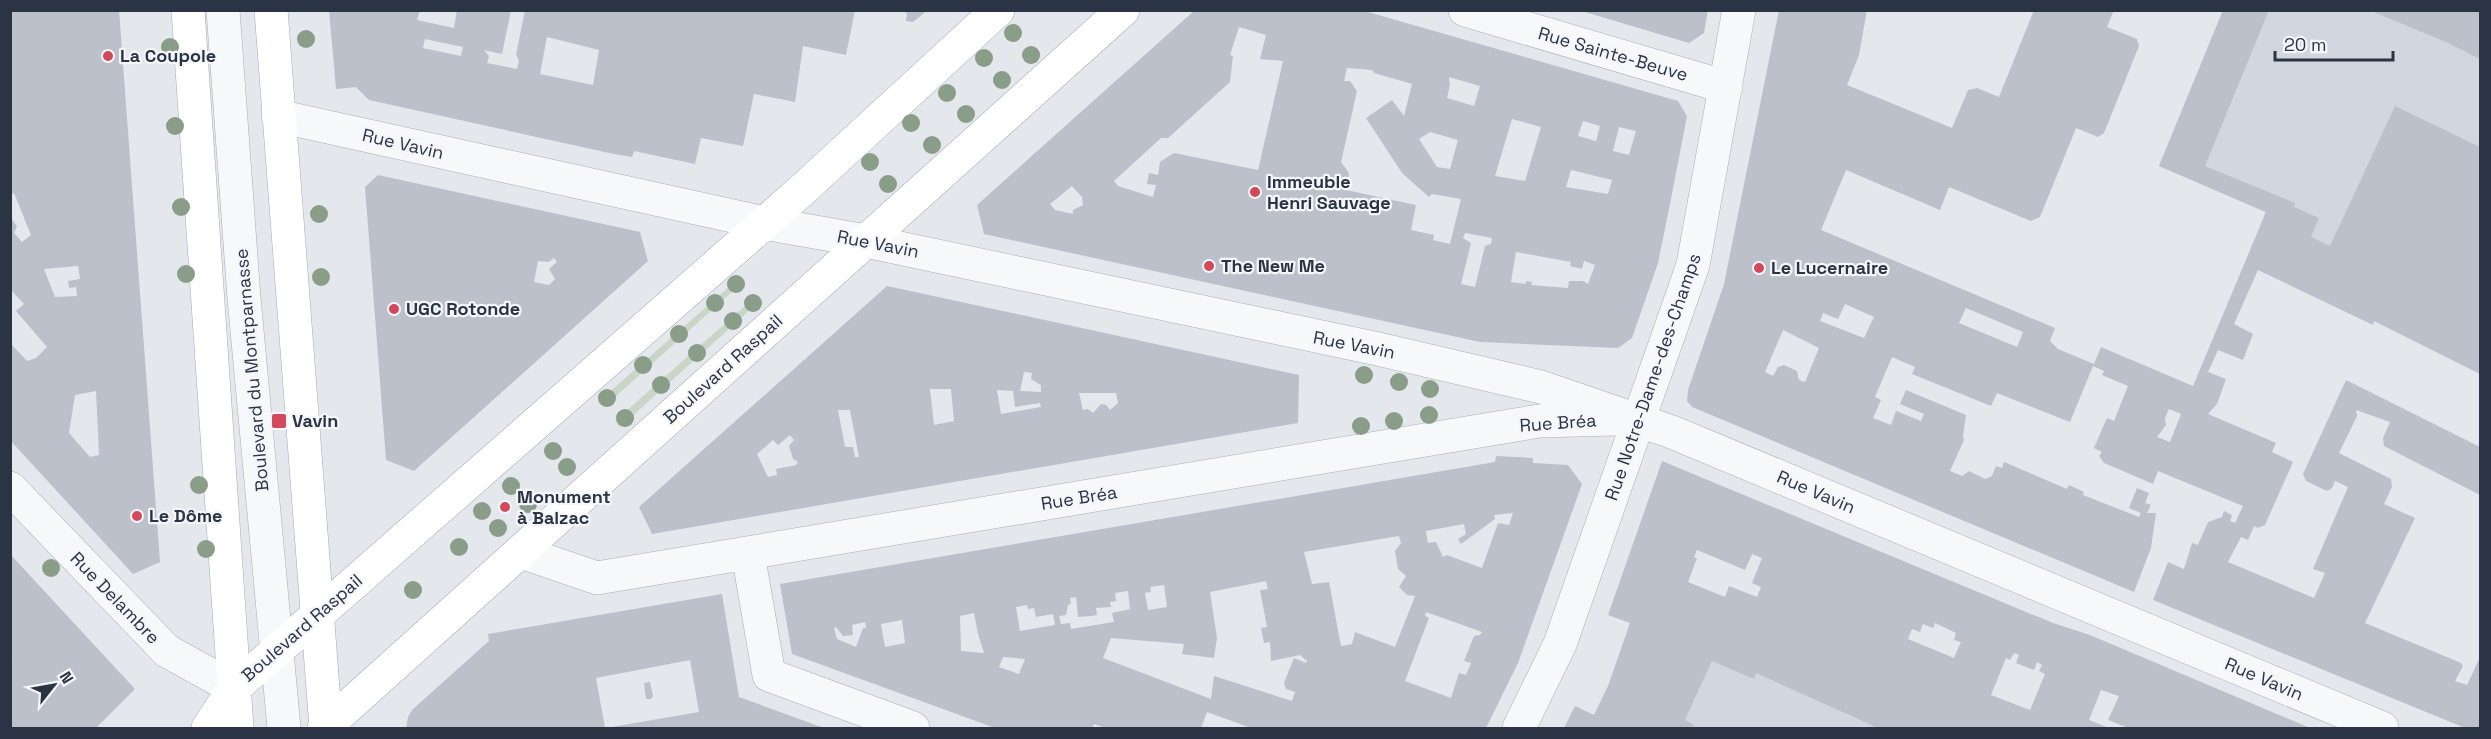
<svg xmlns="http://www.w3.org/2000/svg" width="2491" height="739" viewBox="0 0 2491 739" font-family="'Space Grotesk',sans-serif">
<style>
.built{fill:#d2d6de}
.green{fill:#c9d6c5}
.building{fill:#bbc0ca;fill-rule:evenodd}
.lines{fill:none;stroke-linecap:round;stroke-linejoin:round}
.minor-casing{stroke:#a9aeb7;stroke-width:34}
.major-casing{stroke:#a3abb8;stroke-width:34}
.minor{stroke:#f7f8fa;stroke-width:33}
.major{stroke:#fff;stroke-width:33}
.tree{fill:#899d89}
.poi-dot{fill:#d1495b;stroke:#f4f6f9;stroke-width:2}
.labels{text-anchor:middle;stroke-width:4.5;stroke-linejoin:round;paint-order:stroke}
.street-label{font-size:18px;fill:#2b3445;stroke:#f4f6f9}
.poi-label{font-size:18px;font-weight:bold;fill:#2b3445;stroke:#f4f6f9;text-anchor:start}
</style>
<rect width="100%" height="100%" fill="#e4e7ec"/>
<g class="built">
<path d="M 2223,11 L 2480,11 L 2480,183 L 2470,178 L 2409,302 L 2260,227 L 2265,212 L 2159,166 Z"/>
<path d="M 1739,602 L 2045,728 L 1692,728 L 1694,725 L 1685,720 Z"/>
</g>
<g class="green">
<path d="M 729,287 L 733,291 L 604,407 L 598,402 Z"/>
<path d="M 746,305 L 750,310 L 620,427 L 615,421 Z"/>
</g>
<g class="building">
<path d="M 10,10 L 119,10 L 160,562 L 133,574 L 10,440 L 10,343 L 27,361 L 36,358 L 47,347 L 16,311 L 24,304 L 10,289 L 10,217 L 17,226 L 14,233 L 22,242 L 31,235 L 14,193 L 10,196 ZM 78,266 L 80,279 L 68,281 L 69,288 L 76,287 L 77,296 L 55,297 L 44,269 ZM 96,391 L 99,455 L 90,457 L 69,433 L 75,395 Z"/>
<path d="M 329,10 L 420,10 L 417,20 L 454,28 L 457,10 L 511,10 L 502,54 L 484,50 L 489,56 L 487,63 L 517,69 L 519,60 L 516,55 L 525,10 L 855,10 L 846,55 L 803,46 L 795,102 L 754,94 L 743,146 L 701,138 L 695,164 L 634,151 L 632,157 L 614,154 L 369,100 L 356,87 L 336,89 ZM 547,37 L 599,50 L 593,85 L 540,74 ZM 425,39 L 463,47 L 461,56 L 423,48 Z"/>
<path d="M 899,10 L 928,10 L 913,22 L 906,21 L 907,13 Z"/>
<path d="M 1195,10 L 1361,10 L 1678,101 L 1687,116 L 1670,204 L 1658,263 L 1632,338 L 1618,348 L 1480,342 L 984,234 L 977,205 ZM 1239,27 L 1266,35 L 1260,59 L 1283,61 L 1258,170 L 1174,153 L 1160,162 L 1158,175 L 1149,173 L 1147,184 L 1156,185 L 1153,197 L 1118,186 L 1114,181 L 1161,138 L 1168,138 L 1230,82 L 1233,56 L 1230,55 ZM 1347,68 L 1372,70 L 1374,73 L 1412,84 L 1404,116 L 1392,100 L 1366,118 L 1402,173 L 1429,197 L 1432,194 L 1461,199 L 1450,244 L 1433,240 L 1434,235 L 1411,230 L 1416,205 L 1346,190 L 1349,173 L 1341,162 L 1357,91 L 1350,81 L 1344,81 ZM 1449,77 L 1480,86 L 1474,106 L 1447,98 L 1450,85 ZM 1512,119 L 1541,127 L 1525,181 L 1495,176 ZM 1583,121 L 1600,126 L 1596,141 L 1578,136 ZM 1619,127 L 1636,131 L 1629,155 L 1613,151 ZM 1430,132 L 1458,140 L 1450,169 L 1437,167 L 1419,139 ZM 1571,170 L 1612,180 L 1608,194 L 1566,187 ZM 1072,186 L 1082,197 L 1083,205 L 1073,210 L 1073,214 L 1055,210 L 1050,204 ZM 1465,233 L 1492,238 L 1491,244 L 1485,246 L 1475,287 L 1461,284 L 1471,243 L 1463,238 ZM 1516,252 L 1571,262 L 1570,266 L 1582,269 L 1584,261 L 1595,265 L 1588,284 L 1583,281 L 1569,281 L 1568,288 L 1531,285 L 1532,282 L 1526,281 L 1526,284 L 1511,282 Z"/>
<path d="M 1578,10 L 1708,10 L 1704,33 L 1689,43 Z"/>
<path d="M 1779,10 L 1867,10 L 1859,55 L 1847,85 L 1952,128 L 1968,90 L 1977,88 L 1999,97 L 2034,10 L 2114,10 L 2107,27 L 2137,39 L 2139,46 L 2104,133 L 2098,137 L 2076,128 L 2040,217 L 2031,221 L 1949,187 L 1940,210 L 1846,170 L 1821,230 L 2055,328 L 2050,341 L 2058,349 L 2094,364 L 2101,347 L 2193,386 L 2266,212 L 2159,166 L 2223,10 L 2269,10 L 2205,166 L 2295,203 L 2294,207 L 2319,218 L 2311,237 L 2330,246 L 2395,106 L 2480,147 L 2480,374 L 2374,321 L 2373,325 L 2258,270 L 2234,324 L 2253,334 L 2243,360 L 2218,350 L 2208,372 L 2226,379 L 2217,404 L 2208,414 L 2276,443 L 2272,452 L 2293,462 L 2265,525 L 2258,528 L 2254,526 L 2248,540 L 2241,537 L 2228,562 L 2314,598 L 2325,573 L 2313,569 L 2348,487 L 2335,481 L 2332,488 L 2327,491 L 2306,481 L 2303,474 L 2346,380 L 2480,447 L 2480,495 L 2384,446 L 2383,438 L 2390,422 L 2356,410 L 2357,416 L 2339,453 L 2391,479 L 2392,487 L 2384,504 L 2415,518 L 2365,623 L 2461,663 L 2463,666 L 2455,681 L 2467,685 L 2480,657 L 2480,728 L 2465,728 L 2153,600 L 2168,562 L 2184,569 L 2192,543 L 2198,545 L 2208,522 L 2222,517 L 2224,511 L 2232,515 L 2230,521 L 2235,523 L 2243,506 L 2158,471 L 2153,484 L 2104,463 L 2099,456 L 2102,452 L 2094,448 L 2107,418 L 2114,421 L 2128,386 L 2102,375 L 2104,371 L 2093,366 L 2070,422 L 1997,393 L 1991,406 L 1912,374 L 1915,367 L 1892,357 L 1875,397 L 1881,400 L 1873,418 L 1891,425 L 1896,411 L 1921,421 L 1924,414 L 1900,404 L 1906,390 L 1966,415 L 1963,436 L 1964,440 L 1950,471 L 1962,476 L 1969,471 L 1985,479 L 1992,476 L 1996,466 L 2002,468 L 2004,462 L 2067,489 L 2069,485 L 2084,492 L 2083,495 L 2139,517 L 2141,513 L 2129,508 L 2137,488 L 2149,493 L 2145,503 L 2151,505 L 2147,513 L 2156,513 L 2151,548 L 2134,592 L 1692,407 L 1687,401 L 1688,390 L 1724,284 ZM 1845,304 L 1874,317 L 1864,338 L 1820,321 L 1823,313 L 1838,319 ZM 1966,308 L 2023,332 L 2017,347 L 1959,323 ZM 1783,330 L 1819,348 L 1805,382 L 1799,380 L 1797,371 L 1784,365 L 1778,367 L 1773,376 L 1765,372 ZM 2169,409 L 2181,414 L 2170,442 L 2157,437 L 2166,425 L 2165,418 Z"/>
<path d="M 2369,10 L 2480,10 L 2480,59 L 2446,42 Z"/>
<path d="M 378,175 L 640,232 L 648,261 L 414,471 L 386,460 L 365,187 ZM 554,258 L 557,262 L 549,269 L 555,279 L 549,285 L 534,282 L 538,261 L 549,262 Z"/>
<path d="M 887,286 L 1299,375 L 1298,423 L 652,534 L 639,507 ZM 1024,372 L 1032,373 L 1031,379 L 1041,385 L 1041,392 L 1020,391 ZM 930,389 L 951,389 L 954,421 L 934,425 ZM 997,390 L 1013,391 L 1015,407 L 1040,403 L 1041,407 L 1001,414 ZM 1079,393 L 1116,393 L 1118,403 L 1110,410 L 1106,405 L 1101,404 L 1093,413 L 1088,409 L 1083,410 ZM 838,410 L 850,410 L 859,457 L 855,457 L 853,447 L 845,447 ZM 790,435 L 794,440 L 789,446 L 793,459 L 798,462 L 796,465 L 776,469 L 777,475 L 768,477 L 757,454 L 773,440 L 778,445 Z"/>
<path d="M 1496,456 L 1533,458 L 1533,463 L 1568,465 L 1582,484 L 1518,663 L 1486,728 L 1251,728 L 1207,712 L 1201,728 L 1106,728 L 1094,724 L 1092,728 L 995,728 L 792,654 L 780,584 L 1495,462 ZM 1513,513 L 1509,525 L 1498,523 L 1482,568 L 1447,555 L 1443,557 L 1436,542 L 1428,543 L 1426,531 L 1464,524 L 1466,534 L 1458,539 L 1461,544 L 1495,519 L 1494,515 ZM 1399,536 L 1401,543 L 1395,551 L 1398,569 L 1406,576 L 1399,587 L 1407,595 L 1415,596 L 1395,647 L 1355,632 L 1352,644 L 1341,646 L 1329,582 L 1312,584 L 1304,552 ZM 1266,581 L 1268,589 L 1260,590 L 1267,627 L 1261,628 L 1264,643 L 1270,642 L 1271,661 L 1300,655 L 1307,661 L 1306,663 L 1294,658 L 1284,683 L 1286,689 L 1295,692 L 1292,701 L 1214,676 L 1211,699 L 1103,658 L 1111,638 L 1184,644 L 1182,654 L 1214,658 L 1217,638 L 1210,592 ZM 1164,585 L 1167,607 L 1148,610 L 1145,593 L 1151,592 L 1150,587 ZM 1128,591 L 1130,609 L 1112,613 L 1114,622 L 1071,629 L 1070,623 L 1061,624 L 1059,616 L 1066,615 L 1068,605 L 1071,604 L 1070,598 L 1076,597 L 1078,617 L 1091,616 L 1097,615 L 1096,608 L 1111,607 L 1110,602 L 1116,601 L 1115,593 ZM 1027,605 L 1028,609 L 1034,608 L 1036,617 L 1053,614 L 1055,625 L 1020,631 L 1016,607 ZM 1426,612 L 1482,632 L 1480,635 L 1474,636 L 1464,661 L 1471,663 L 1466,675 L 1459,673 L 1451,698 L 1405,681 L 1429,618 L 1425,616 ZM 974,613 L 978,634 L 984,653 L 961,651 L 960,616 ZM 902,620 L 905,643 L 885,647 L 881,624 ZM 865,622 L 866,628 L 863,628 L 856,647 L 837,639 L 834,628 L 836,627 L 843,636 L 853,635 L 852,625 ZM 1003,657 L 1025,659 L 1019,674 L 999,667 Z"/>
<path d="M 1662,461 L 2053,623 L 2090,635 L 2310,728 L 2128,728 L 2108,720 L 2119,696 L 2101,690 L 2089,720 L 2109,728 L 1878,728 L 1756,673 L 1754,679 L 1712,661 L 1685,720 L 1694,725 L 1692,728 L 1564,728 L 1575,706 L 1594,715 L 1608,686 L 1630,623 L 1608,615 ZM 1697,550 L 1745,570 L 1752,554 L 1762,558 L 1752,583 L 1761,587 L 1757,597 L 1729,586 L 1725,597 L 1688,582 L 1697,558 L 1694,557 ZM 1935,623 L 1956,633 L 1954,640 L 1961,642 L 1954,658 L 1908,639 L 1912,629 L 1920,632 L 1923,624 L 1933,628 ZM 2014,653 L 2019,655 L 2016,663 L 2034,670 L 2037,662 L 2042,665 L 2039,671 L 2045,674 L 2030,710 L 1991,695 L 2006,658 L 2010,660 Z"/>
<path d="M 10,554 L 135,689 L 96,728 L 10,728 L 10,662 L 13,659 L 10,657 Z"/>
<path d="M 722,594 L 739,697 L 824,728 L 606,728 L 699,712 L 690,660 L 596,678 L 605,728 L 406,728 L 408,717 L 413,709 L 489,641 L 488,634 Z"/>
<path d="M 650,682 L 653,696 L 651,699 L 646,699 L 644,683 Z"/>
</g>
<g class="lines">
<defs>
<g id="minor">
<path d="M 223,10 L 244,298 L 284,728"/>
<path d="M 1465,10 L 1726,87"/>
<path d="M 278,116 L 764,223 L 866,241 L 1378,349 L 1541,387 L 1672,432 L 2382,728"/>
<path d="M 10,488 L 167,651 L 234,688"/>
<path d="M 521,552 L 597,578 L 1539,421 L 1615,419"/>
<path d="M 748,554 L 769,675 L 913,728"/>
<path d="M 1519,728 L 1560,644 L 1693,265 L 1739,10"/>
</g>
<g id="major">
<path d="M 188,10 L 237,728"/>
<path d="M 271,10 L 326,728"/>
<path d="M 208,728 L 234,688 L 801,191 L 998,10"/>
<path d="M 324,728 L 1123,10"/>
</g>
</defs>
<use href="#minor" class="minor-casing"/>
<use href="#major" class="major-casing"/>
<use href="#minor" class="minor"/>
<use href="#major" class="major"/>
</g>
<g class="tree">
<circle cx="1013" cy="33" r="9"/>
<circle cx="306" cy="39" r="9"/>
<circle cx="170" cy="47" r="9"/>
<circle cx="1031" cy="55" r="9"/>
<circle cx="984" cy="58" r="9"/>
<circle cx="1002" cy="80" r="9"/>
<circle cx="947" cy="93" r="9"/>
<circle cx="966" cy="114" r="9"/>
<circle cx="911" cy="123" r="9"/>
<circle cx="175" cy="126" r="9"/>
<circle cx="932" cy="145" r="9"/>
<circle cx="870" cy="162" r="9"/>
<circle cx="888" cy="184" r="9"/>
<circle cx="181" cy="207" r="9"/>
<circle cx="319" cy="214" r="9"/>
<circle cx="186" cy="274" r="9"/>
<circle cx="321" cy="277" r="9"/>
<circle cx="736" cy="284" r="9"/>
<circle cx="715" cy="303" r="9"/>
<circle cx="753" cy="303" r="9"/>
<circle cx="733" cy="321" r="9"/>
<circle cx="679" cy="334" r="9"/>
<circle cx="697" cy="353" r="9"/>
<circle cx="643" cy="365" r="9"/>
<circle cx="1364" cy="375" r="9"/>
<circle cx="1399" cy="382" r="9"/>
<circle cx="661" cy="385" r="9"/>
<circle cx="1430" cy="389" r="9"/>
<circle cx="607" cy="398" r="9"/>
<circle cx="1429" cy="415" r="9"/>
<circle cx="625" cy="418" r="9"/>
<circle cx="1394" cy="421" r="9"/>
<circle cx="1361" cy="426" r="9"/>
<circle cx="553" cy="451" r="9"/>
<circle cx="567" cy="467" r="9"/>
<circle cx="199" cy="485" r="9"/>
<circle cx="511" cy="486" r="9"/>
<circle cx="528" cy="504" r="9"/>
<circle cx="482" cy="511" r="9"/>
<circle cx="498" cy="528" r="9"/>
<circle cx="459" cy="547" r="9"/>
<circle cx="206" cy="549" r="9"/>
<circle cx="51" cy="568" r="9"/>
<circle cx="413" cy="590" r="9"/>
</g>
<g class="poi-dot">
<circle cx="108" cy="56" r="6"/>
<circle cx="1255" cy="192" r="6"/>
<circle cx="1209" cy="266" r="6"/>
<circle cx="1759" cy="268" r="6"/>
<circle cx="394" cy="309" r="6"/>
<rect x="271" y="413" width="16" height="16" rx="3"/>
<circle cx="505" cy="507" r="6"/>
<circle cx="137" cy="516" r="6"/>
</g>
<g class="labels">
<g class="street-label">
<text transform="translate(1613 54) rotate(16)" y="6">Rue Sainte-Beuve</text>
<text transform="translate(403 144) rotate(13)" y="6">Rue Vavin</text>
<text transform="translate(878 244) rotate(11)" y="6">Rue Vavin</text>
<text transform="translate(1354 345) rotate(11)" y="6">Rue Vavin</text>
<text transform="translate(723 369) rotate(-42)" y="6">Boulevard Raspail</text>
<text transform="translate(252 370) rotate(-95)" y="6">Boulevard du Montparnasse</text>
<text transform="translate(1653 377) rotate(-71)" y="6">Rue Notre-Dame-des-Champs</text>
<text transform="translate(1558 423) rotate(-4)" y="6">Rue Bréa</text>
<text transform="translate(1816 492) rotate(23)" y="6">Rue Vavin</text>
<text transform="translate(1079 498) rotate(-9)" y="6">Rue Bréa</text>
<text transform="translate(115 598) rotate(46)" y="6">Rue Delambre</text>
<text transform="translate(302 628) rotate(-41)" y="6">Boulevard Raspail</text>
<text transform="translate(2264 679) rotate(23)" y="6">Rue Vavin</text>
</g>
<g class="poi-label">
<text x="120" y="62">La Coupole</text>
<text x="1267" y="188">Immeuble<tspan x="1267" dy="21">Henri Sauvage</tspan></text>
<text x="1221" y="272">The New Me</text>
<text x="1771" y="274">Le Lucernaire</text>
<text x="406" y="315">UGC Rotonde</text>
<text x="292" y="427">Vavin</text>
<text x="517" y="503">Monument<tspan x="517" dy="21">à Balzac</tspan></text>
<text x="149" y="522">Le Dôme</text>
</g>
</g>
<rect width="2491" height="739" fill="none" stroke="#2b3445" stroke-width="24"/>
<g transform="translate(54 685) rotate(59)" stroke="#f4f6f9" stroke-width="4.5" paint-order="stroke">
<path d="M0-4.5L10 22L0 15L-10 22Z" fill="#2b3445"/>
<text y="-9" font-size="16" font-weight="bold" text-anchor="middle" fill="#2b3445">N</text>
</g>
<path d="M2275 51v9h118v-9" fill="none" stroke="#2b3445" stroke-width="3"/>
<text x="2284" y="51" font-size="18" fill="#2b3445" stroke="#f4f6f9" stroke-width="4.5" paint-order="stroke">20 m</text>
</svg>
